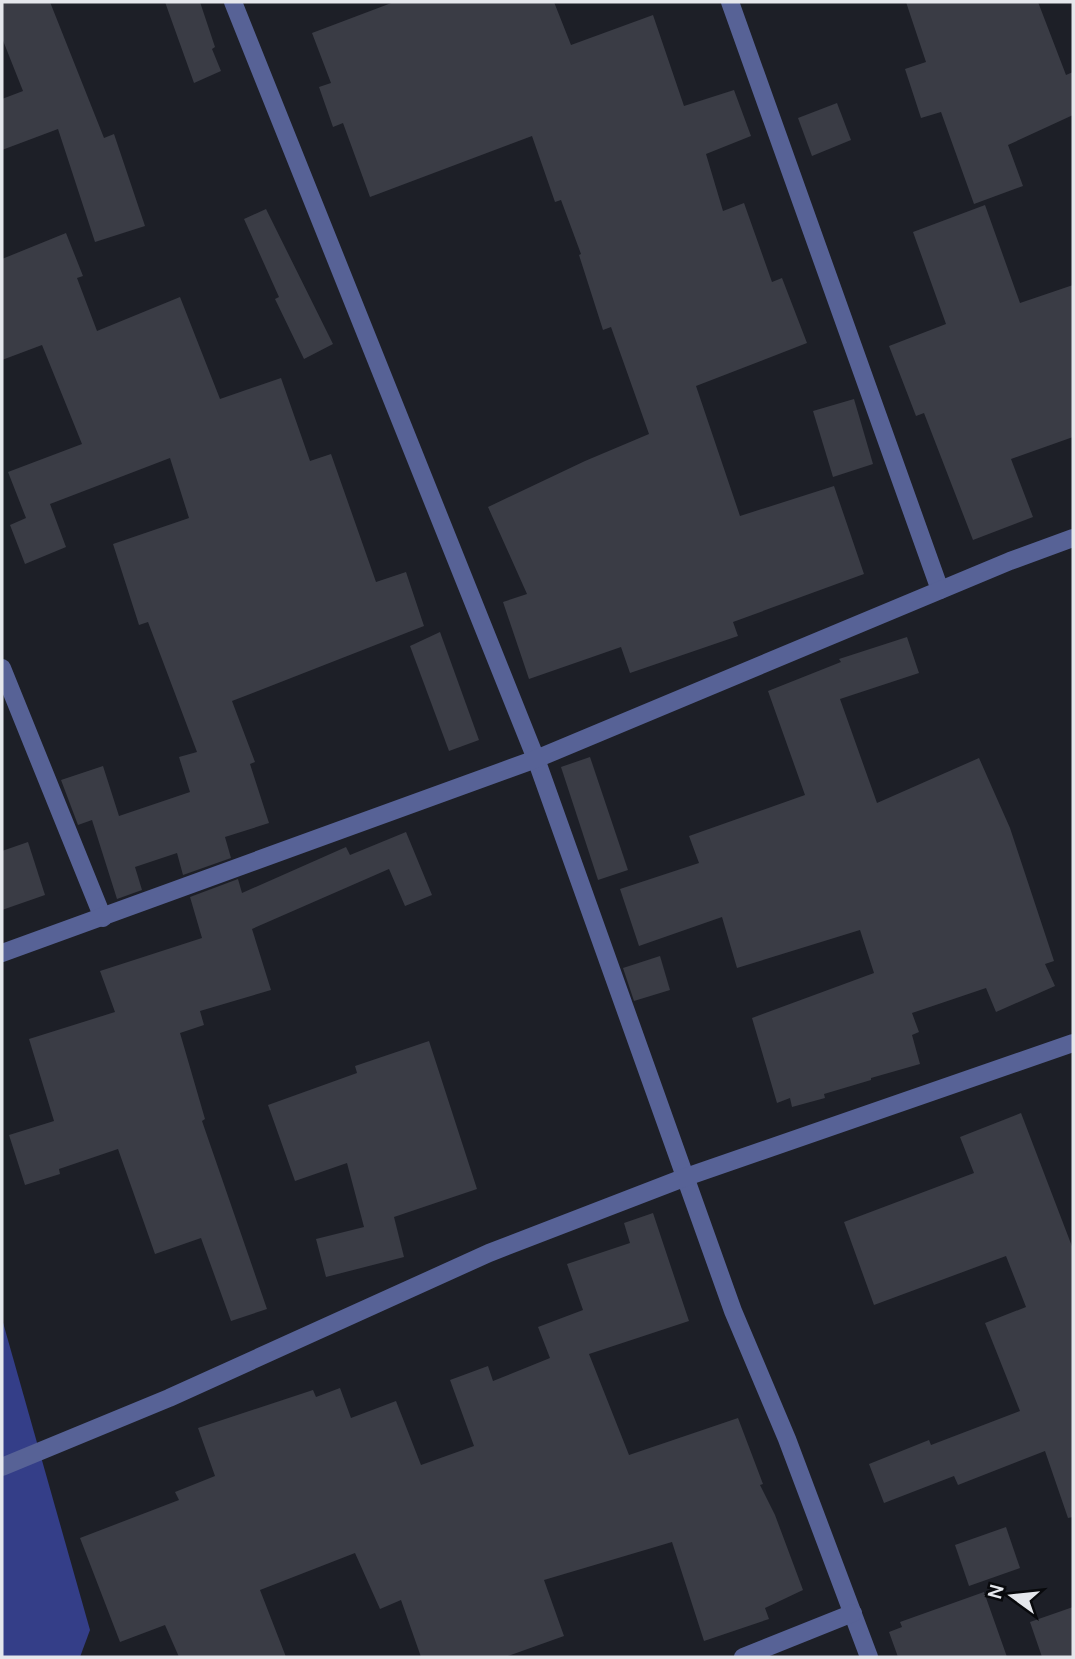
<svg xmlns="http://www.w3.org/2000/svg" width="1075" height="1659" viewBox="0 0 1075 1659" font-family="Manrope,sans-serif">
<style>
.green{fill:#343e88}
.building{fill:#3a3c45}
.lines{fill:none;stroke-linecap:round;stroke-linejoin:round}
.minor{stroke:#576296;stroke-width:18}
</style>
<rect width="100%" height="100%" fill="#1d1f27"/>
<path class="green" d="M 2,1319 L 90,1630 L 80,1657 L 2,1657 Z"/>
<g class="building">
<path d="M 2,2 L 50,2 L 104,138 L 114,134 L 145,226 L 95,242 L 58,129 L 2,150 L 2,99 L 23,91 L 2,38 Z"/>
<path d="M 165,2 L 200,2 L 215,47 L 212,49 L 221,71 L 194,83 Z"/>
<path d="M 394,2 L 554,2 L 571,45 L 653,15 L 684,106 L 734,90 L 751,136 L 706,154 L 723,211 L 744,203 L 772,282 L 782,278 L 807,343 L 696,386 L 740,516 L 834,486 L 864,574 L 733,622 L 738,636 L 630,673 L 621,647 L 529,679 L 503,602 L 527,594 L 488,507 L 585,461 L 649,434 L 611,327 L 603,330 L 579,255 L 581,254 L 561,200 L 555,202 L 532,136 L 370,197 L 343,123 L 333,127 L 319,87 L 331,83 L 312,33 Z"/>
<path d="M 906,2 L 1038,2 L 1066,75 L 1073,72 L 1073,115 L 1008,145 L 1023,186 L 974,204 L 941,112 L 921,118 L 905,69 L 926,62 Z"/>
<path d="M 837,103 L 851,140 L 812,156 L 798,118 Z"/>
<path d="M 985,205 L 1020,303 L 1073,285 L 1073,437 L 1011,459 L 1033,517 L 973,540 L 924,413 L 916,416 L 889,346 L 946,324 L 913,232 Z"/>
<path d="M 266,209 L 333,344 L 304,359 L 275,299 L 279,297 L 244,219 Z"/>
<path d="M 66,233 L 83,276 L 77,278 L 97,331 L 180,297 L 220,399 L 281,378 L 310,461 L 331,454 L 376,582 L 406,572 L 424,626 L 232,701 L 255,762 L 250,764 L 269,823 L 225,837 L 231,858 L 183,875 L 177,853 L 135,867 L 142,890 L 117,899 L 92,820 L 78,825 L 61,780 L 103,766 L 119,816 L 190,792 L 179,757 L 197,752 L 148,622 L 139,625 L 113,544 L 189,518 L 170,458 L 50,504 L 66,547 L 25,564 L 10,525 L 26,518 L 8,472 L 82,444 L 42,345 L 2,360 L 2,259 Z"/>
<path d="M 854,399 L 873,464 L 833,477 L 813,411 Z"/>
<path d="M 440,632 L 479,740 L 449,751 L 410,646 Z"/>
<path d="M 907,637 L 919,673 L 840,699 L 877,803 L 979,758 L 1010,828 L 1054,961 L 1045,964 L 1055,986 L 996,1012 L 986,988 L 912,1013 L 919,1032 L 912,1035 L 920,1064 L 871,1078 L 871,1080 L 824,1094 L 825,1098 L 792,1107 L 790,1098 L 777,1103 L 752,1018 L 874,973 L 860,930 L 737,968 L 722,917 L 639,946 L 620,889 L 699,863 L 689,836 L 805,795 L 768,691 L 841,662 L 839,659 Z"/>
<path d="M 590,757 L 628,870 L 598,880 L 561,767 Z"/>
<path d="M 406,832 L 432,895 L 405,906 L 389,869 L 252,929 L 271,990 L 200,1011 L 204,1025 L 180,1033 L 205,1119 L 202,1121 L 267,1309 L 231,1321 L 201,1238 L 155,1254 L 118,1149 L 59,1169 L 60,1174 L 25,1185 L 9,1135 L 54,1121 L 29,1039 L 115,1012 L 100,971 L 202,938 L 190,897 L 238,879 L 242,893 L 346,847 L 350,855 Z"/>
<path d="M 28,842 L 45,895 L 2,910 L 2,851 Z"/>
<path d="M 660,956 L 670,990 L 634,1001 L 623,968 Z"/>
<path d="M 429,1041 L 477,1189 L 394,1217 L 404,1257 L 326,1277 L 316,1239 L 364,1227 L 347,1163 L 295,1181 L 268,1105 L 357,1073 L 355,1066 Z"/>
<path d="M 1021,1113 L 1073,1249 L 1073,1517 L 1068,1518 L 1045,1451 L 958,1485 L 954,1476 L 884,1503 L 869,1464 L 929,1440 L 931,1445 L 1020,1411 L 985,1323 L 1026,1307 L 1006,1256 L 874,1305 L 844,1222 L 974,1173 L 960,1137 Z"/>
<path d="M 653,1213 L 689,1321 L 589,1354 L 629,1455 L 738,1418 L 763,1484 L 760,1485 L 775,1515 L 803,1590 L 765,1608 L 769,1619 L 704,1641 L 672,1542 L 544,1580 L 564,1636 L 505,1657 L 421,1657 L 401,1600 L 380,1609 L 355,1553 L 260,1590 L 286,1657 L 179,1657 L 165,1625 L 120,1642 L 80,1538 L 179,1500 L 175,1492 L 215,1476 L 198,1428 L 313,1390 L 316,1397 L 340,1388 L 351,1418 L 396,1401 L 421,1465 L 474,1446 L 450,1380 L 488,1366 L 493,1381 L 550,1358 L 538,1327 L 583,1310 L 567,1264 L 630,1243 L 624,1223 Z"/>
<path d="M 1006,1527 L 1020,1568 L 969,1586 L 955,1545 Z"/>
<path d="M 984,1592 L 1007,1657 L 898,1657 L 889,1632 L 902,1627 L 900,1622 Z"/>
<path d="M 1073,1607 L 1073,1657 L 1042,1657 L 1030,1622 Z"/>
</g>
<g class="lines">
<g class="minor">
<path d="M 233,2 L 536,759 L 733,1311 L 787,1439 L 869,1657"/>
<path d="M 730,2 L 940,590"/>
<path d="M 2,668 L 103,918"/>
<path d="M 2,953 L 536,759 L 1010,561 L 1073,538"/>
<path d="M 2,1467 L 169,1398 L 489,1253 L 686,1177 L 1073,1043"/>
<path d="M 743,1657 L 853,1613"/>
</g>
</g>
<rect width="1075" height="1659" fill="none" stroke="#e5e7ec" stroke-width="7"/>
<g transform="translate(1012 1596) rotate(285)" stroke="#08090c" stroke-width="5" paint-order="stroke">
<path d="M0-5L12 26L0 18L-12 26Z" fill="#e5e7ec"/>
<text y="-10" font-size="19" font-weight="bold" text-anchor="middle" fill="#e5e7ec">N</text>
</g>
</svg>
